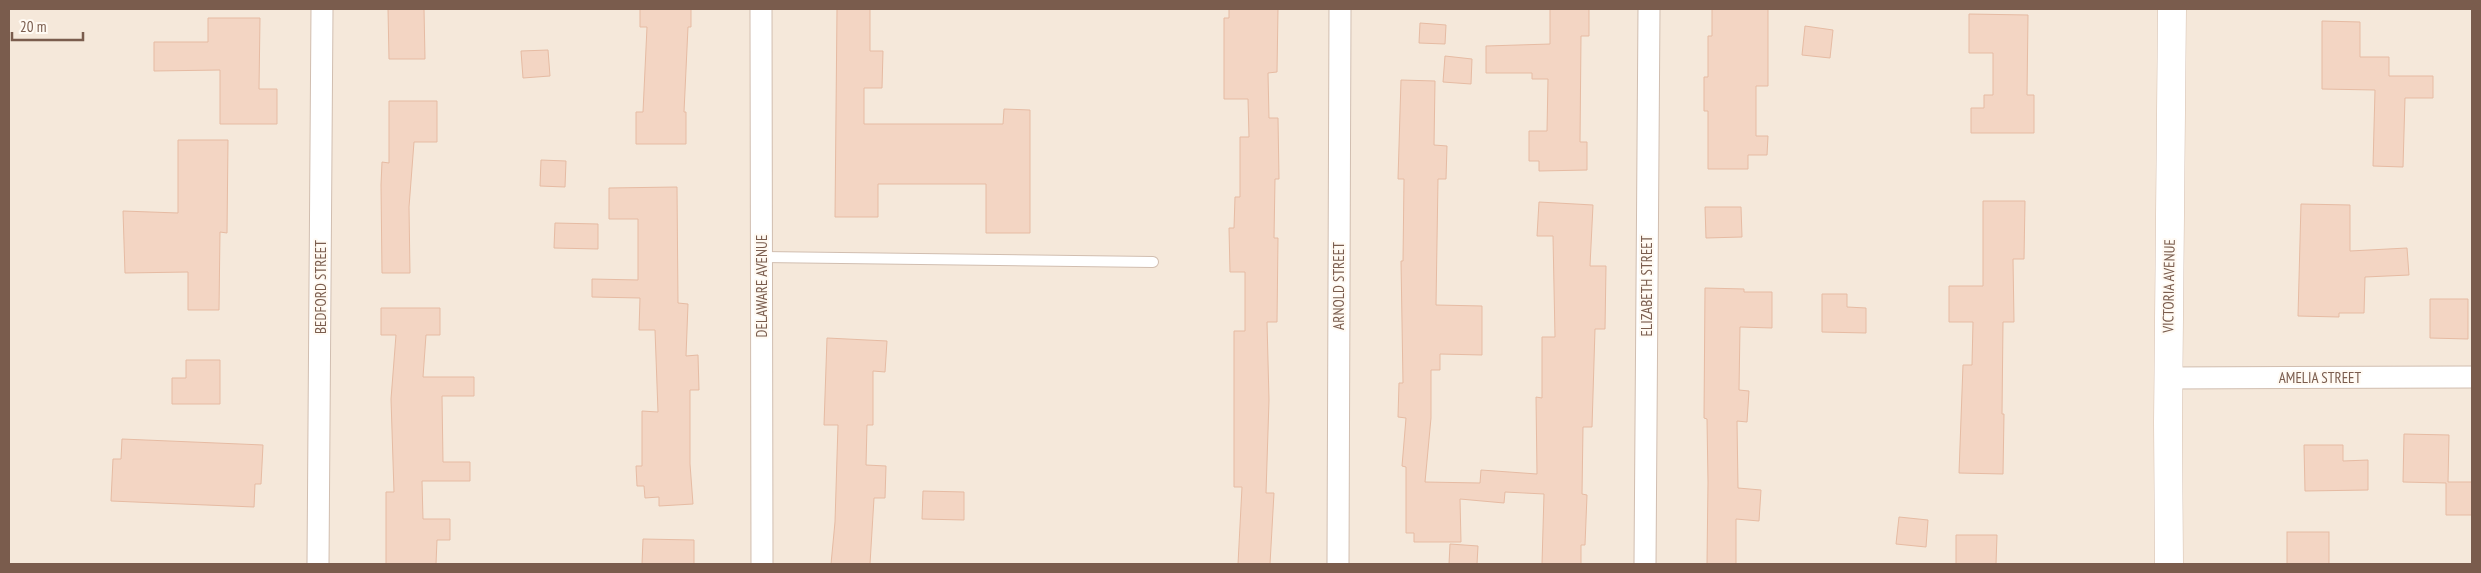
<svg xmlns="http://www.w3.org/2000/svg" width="2481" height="573" viewBox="0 0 2481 573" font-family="'PT Sans Narrow',sans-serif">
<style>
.residential{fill:#f5e8da}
.building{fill:#f3d5c3;stroke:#e6bba3}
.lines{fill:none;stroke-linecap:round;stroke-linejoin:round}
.lane-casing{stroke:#d1beb0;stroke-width:12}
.street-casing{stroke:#d1beb0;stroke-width:23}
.secondary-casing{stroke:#d6c0b0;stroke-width:29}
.lane{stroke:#fff;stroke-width:10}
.street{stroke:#fff;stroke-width:21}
.secondary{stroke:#fff;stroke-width:28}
.labels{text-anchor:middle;stroke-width:4;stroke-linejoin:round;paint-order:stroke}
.street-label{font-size:15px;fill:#7a5c4d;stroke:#fffaf3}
</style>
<rect width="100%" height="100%" fill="#fdf6ec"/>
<rect class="residential" x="9" y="9" width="2463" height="555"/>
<g class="building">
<path d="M 388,9 L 424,9 L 425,59 L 389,59 Z"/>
<path d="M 640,9 L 691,9 L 691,27 L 688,27 L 684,112 L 686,112 L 686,144 L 636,144 L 636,112 L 643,112 L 647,27 L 640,27 Z"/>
<path d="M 837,9 L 870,9 L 870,51 L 883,51 L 882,88 L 864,88 L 864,124 L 1003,124 L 1004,109 L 1030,110 L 1030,233 L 986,233 L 986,184 L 878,184 L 878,217 L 835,217 Z"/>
<path d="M 1229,9 L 1278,9 L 1277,72 L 1268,73 L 1269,118 L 1278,118 L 1279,179 L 1275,179 L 1274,238 L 1278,238 L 1277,322 L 1267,322 L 1269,400 L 1266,493 L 1274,493 L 1270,564 L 1238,564 L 1242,487 L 1234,487 L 1234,331 L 1245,331 L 1245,272 L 1230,272 L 1229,228 L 1234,228 L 1235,197 L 1240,197 L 1240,137 L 1249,137 L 1248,99 L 1224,99 L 1224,18 L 1229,18 Z"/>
<path d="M 1550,9 L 1589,9 L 1589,36 L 1581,36 L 1580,142 L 1587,142 L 1587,170 L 1539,171 L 1539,161 L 1529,161 L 1529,131 L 1547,131 L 1548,79 L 1532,79 L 1532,73 L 1486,73 L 1486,46 L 1550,44 Z"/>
<path d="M 1712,9 L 1768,9 L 1768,86 L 1756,86 L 1756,136 L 1768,136 L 1767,155 L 1748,155 L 1748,169 L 1708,169 L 1708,111 L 1704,111 L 1704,77 L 1708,77 L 1708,36 L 1712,36 Z"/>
<path d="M 1969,14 L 2028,15 L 2027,95 L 2034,95 L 2034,133 L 1971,133 L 1971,108 L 1984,108 L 1984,95 L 1993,95 L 1993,53 L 1969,53 Z"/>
<path d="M 208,18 L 260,18 L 259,89 L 277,89 L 277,124 L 220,124 L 220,70 L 154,71 L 154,42 L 208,42 Z"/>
<path d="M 2322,21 L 2360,22 L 2360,57 L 2389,57 L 2389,76 L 2433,76 L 2433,98 L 2405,98 L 2403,167 L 2373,166 L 2375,90 L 2322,89 Z"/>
<path d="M 1420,23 L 1446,25 L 1445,44 L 1419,43 Z"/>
<path d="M 1805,26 L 1833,30 L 1830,58 L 1802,55 Z"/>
<path d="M 548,50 L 550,76 L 523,78 L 521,51 Z"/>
<path d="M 1445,56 L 1472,59 L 1471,84 L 1443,82 Z"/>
<path d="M 1401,80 L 1435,81 L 1434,145 L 1447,146 L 1446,179 L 1438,179 L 1436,305 L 1482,306 L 1482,355 L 1440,354 L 1440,370 L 1431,370 L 1431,418 L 1425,482 L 1480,483 L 1481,470 L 1537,474 L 1536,397 L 1542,398 L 1542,337 L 1555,337 L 1553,236 L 1537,236 L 1539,202 L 1593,205 L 1590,266 L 1606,266 L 1605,329 L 1595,329 L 1592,427 L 1583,427 L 1582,494 L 1587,495 L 1585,545 L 1581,545 L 1581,564 L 1542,564 L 1544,494 L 1505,492 L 1504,503 L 1460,499 L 1461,542 L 1414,542 L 1414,533 L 1406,533 L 1406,467 L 1402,466 L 1406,418 L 1398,417 L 1399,383 L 1403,383 L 1401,261 L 1403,261 L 1404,179 L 1398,179 Z"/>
<path d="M 389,101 L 437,101 L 437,142 L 414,142 L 409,207 L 410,273 L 382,273 L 381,185 L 382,162 L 389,163 Z"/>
<path d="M 178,140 L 228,140 L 227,233 L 220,232 L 219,310 L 188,310 L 188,272 L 125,273 L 123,211 L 178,213 Z"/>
<path d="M 541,160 L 566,161 L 565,187 L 540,186 Z"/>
<path d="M 677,187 L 678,303 L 688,304 L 686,356 L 698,355 L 699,390 L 690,390 L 690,464 L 693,504 L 659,506 L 659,497 L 645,498 L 644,486 L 637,486 L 636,466 L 642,466 L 642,411 L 658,412 L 655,330 L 639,330 L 640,298 L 592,297 L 592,279 L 638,280 L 638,219 L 609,219 L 609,188 Z"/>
<path d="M 1983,201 L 2025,201 L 2024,259 L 2013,259 L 2014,322 L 2003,322 L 2002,414 L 2004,414 L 2003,474 L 1959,473 L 1963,365 L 1972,365 L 1973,322 L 1949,322 L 1949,286 L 1983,286 Z"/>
<path d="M 2301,204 L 2350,205 L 2350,251 L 2407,248 L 2409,275 L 2365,277 L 2364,313 L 2339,313 L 2339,317 L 2298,316 Z"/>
<path d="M 1705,207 L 1741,207 L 1742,237 L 1706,238 Z"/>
<path d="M 555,223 L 598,224 L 598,249 L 554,248 Z"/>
<path d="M 1705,288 L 1744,289 L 1744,292 L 1772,292 L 1772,328 L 1740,327 L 1739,390 L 1749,391 L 1747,422 L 1737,421 L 1738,488 L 1761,490 L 1759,521 L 1736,519 L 1736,564 L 1707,564 L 1708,482 L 1707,419 L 1704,418 Z"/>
<path d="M 1822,294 L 1847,294 L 1847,307 L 1866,308 L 1866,333 L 1822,332 Z"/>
<path d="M 2430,299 L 2468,299 L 2468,339 L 2430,338 Z"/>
<path d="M 381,308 L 440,308 L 440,335 L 426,335 L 423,377 L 474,377 L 474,396 L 442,396 L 443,462 L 470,462 L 470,481 L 422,481 L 423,519 L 450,519 L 450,540 L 437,540 L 436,564 L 386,564 L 386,492 L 394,492 L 391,399 L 396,335 L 381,335 Z"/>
<path d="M 827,338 L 887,341 L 885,372 L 873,371 L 873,425 L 867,425 L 866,465 L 886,466 L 885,498 L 874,498 L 870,564 L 831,564 L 835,522 L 838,425 L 824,425 Z"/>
<path d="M 186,360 L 220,360 L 220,404 L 172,404 L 172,378 L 186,378 Z"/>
<path d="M 2404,434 L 2449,435 L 2448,482 L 2472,482 L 2472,515 L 2446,515 L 2446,483 L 2403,482 Z"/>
<path d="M 122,439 L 263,445 L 261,484 L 255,484 L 254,507 L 111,501 L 113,459 L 121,459 Z"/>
<path d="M 2304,445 L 2343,445 L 2343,461 L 2368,460 L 2368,490 L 2305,491 Z"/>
<path d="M 923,491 L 964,492 L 964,520 L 922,519 Z"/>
<path d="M 1899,517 L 1928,520 L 1926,547 L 1896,544 Z"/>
<rect x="2287" y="532" width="42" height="32"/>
<path d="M 1956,535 L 1997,535 L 1996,564 L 1956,564 Z"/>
<path d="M 643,539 L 694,540 L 694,564 L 642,564 Z"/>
<path d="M 1450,544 L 1478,546 L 1477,564 L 1449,564 Z"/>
</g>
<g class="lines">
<defs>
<path id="lane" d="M 763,257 L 1153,262"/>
<g id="street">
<path d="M 761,9 L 762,564"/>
<path d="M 2168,378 L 2472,377"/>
<path d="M 318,564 L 322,9"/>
<path d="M 1338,564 L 1340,9"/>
<path d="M 1645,564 L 1649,9"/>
</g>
<path id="secondary" d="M 2169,564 L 2168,422 L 2172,9"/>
</defs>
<use href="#lane" class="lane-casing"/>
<use href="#street" class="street-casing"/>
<use href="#secondary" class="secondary-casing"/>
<use href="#lane" class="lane"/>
<use href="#street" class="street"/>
<use href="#secondary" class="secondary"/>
</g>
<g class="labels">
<g class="street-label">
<text transform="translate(762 286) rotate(-90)" y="5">DELAWARE AVENUE</text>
<text transform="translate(1339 286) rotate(-90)" y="5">ARNOLD STREET</text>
<text transform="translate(1647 286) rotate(-90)" y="5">ELIZABETH STREET</text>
<text transform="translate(2169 286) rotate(-89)" y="5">VICTORIA AVENUE</text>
<text transform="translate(321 287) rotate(-90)" y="5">BEDFORD STREET</text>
<text x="2320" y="383">AMELIA STREET</text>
</g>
</g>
<rect width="2481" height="573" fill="none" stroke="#7a5c4d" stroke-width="20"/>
<path d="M12 32v8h71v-8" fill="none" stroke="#7a5c4d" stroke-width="2.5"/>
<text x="20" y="32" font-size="15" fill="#7a5c4d" stroke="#fffaf3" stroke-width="4" paint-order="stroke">20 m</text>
</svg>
